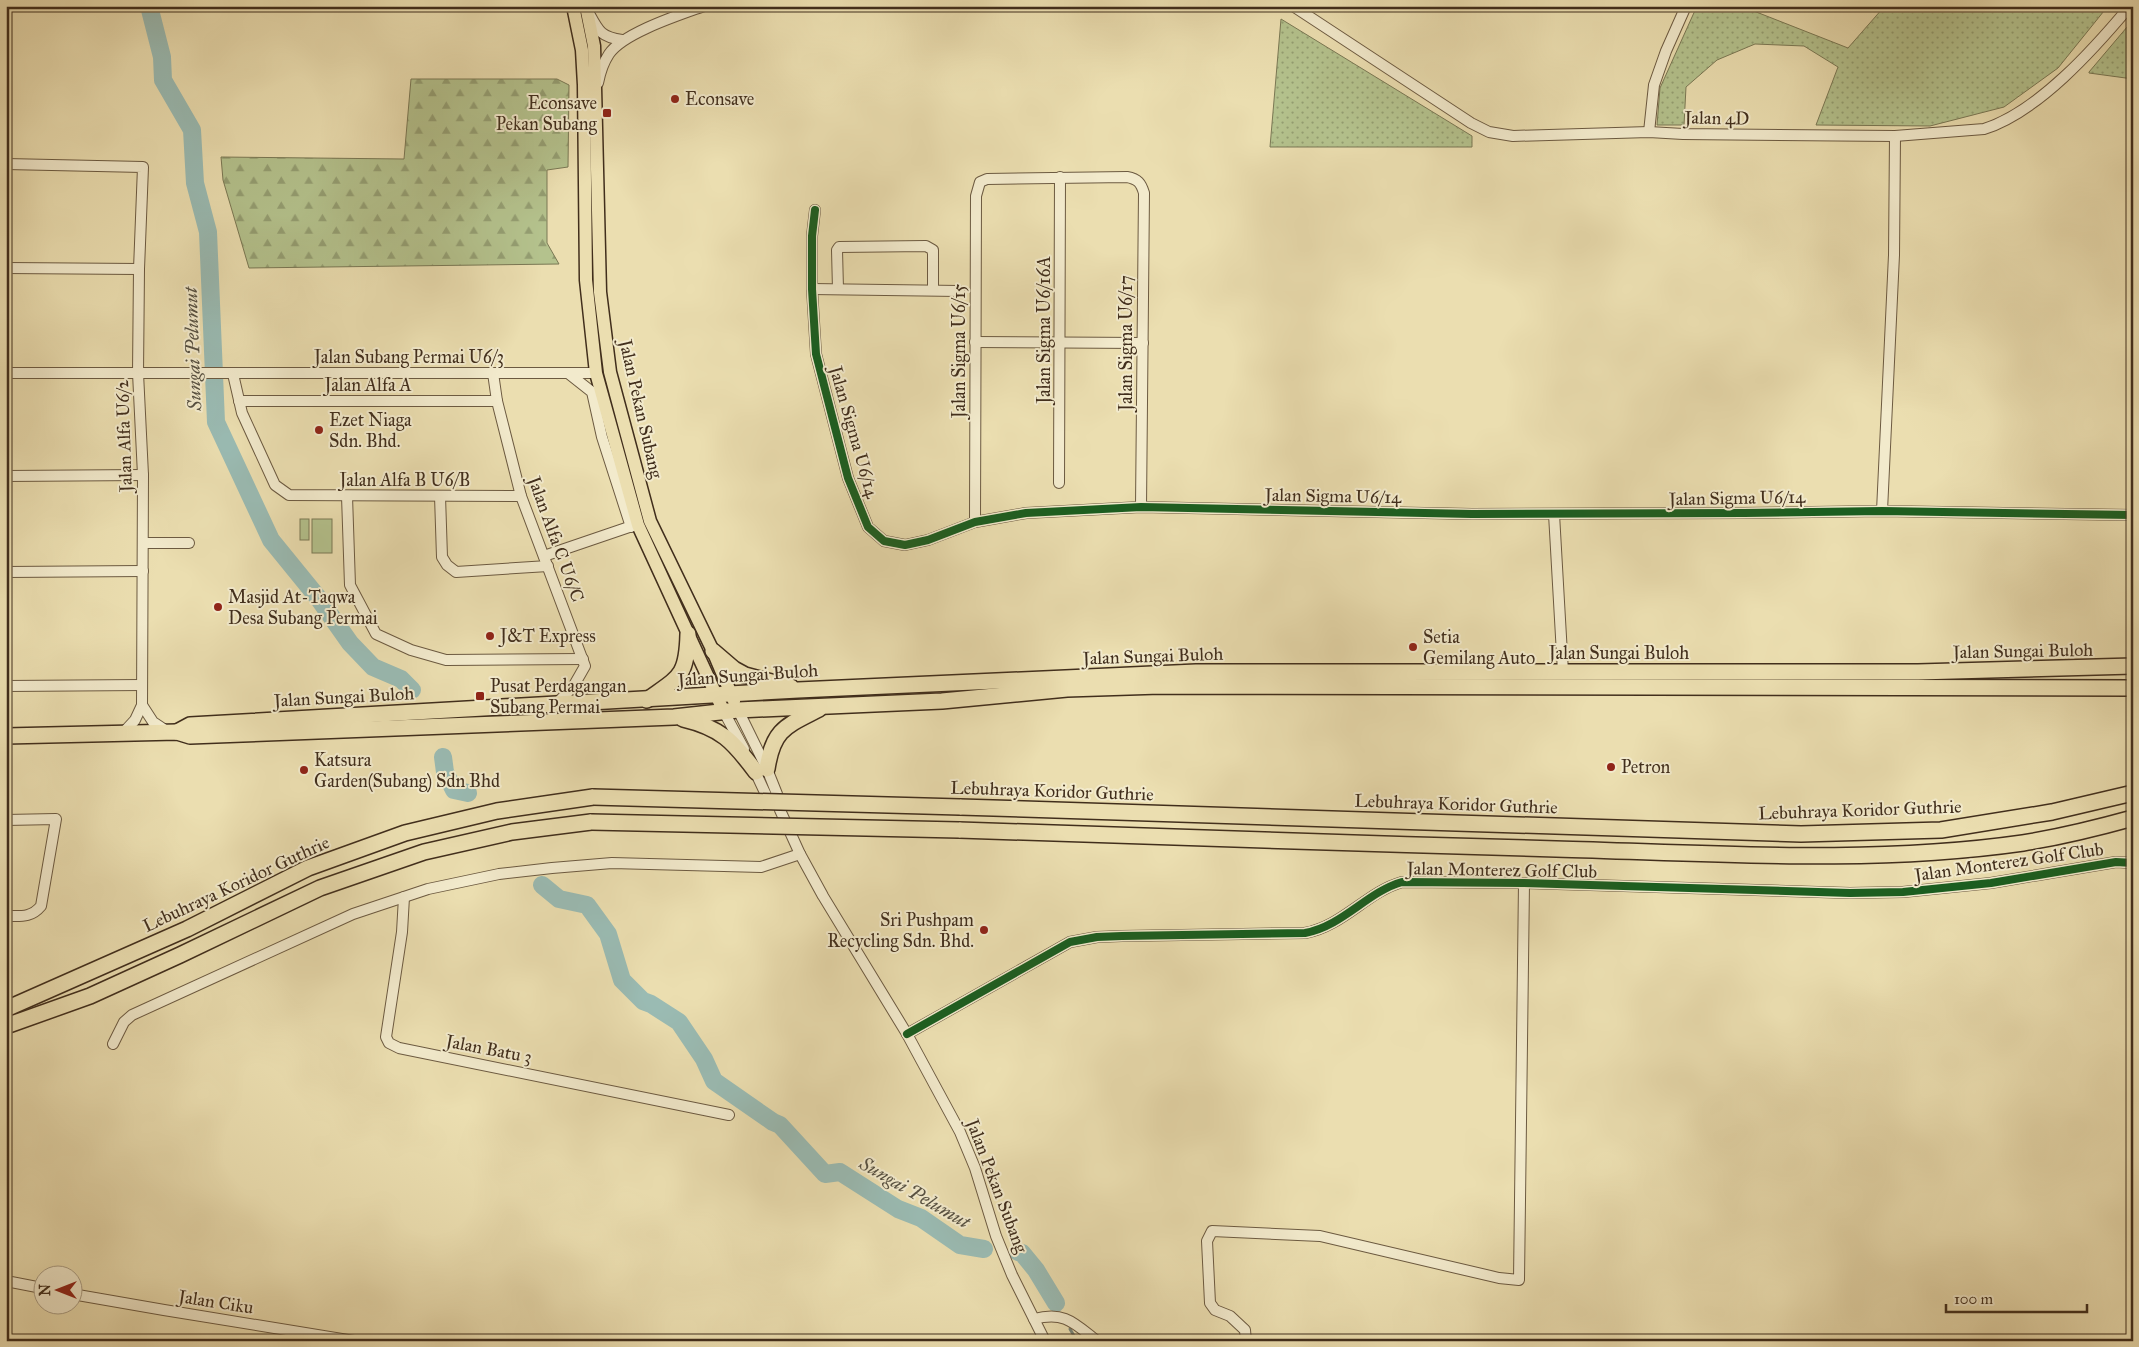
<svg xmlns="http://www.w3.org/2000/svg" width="2139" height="1347" viewBox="0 0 2139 1347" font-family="'IM FELL Great Primer',serif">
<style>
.grass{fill:url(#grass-dots);stroke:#7a7854}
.forest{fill:url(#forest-firs);stroke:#7a7854}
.pitch{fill:#b4c28d;stroke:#7a7854}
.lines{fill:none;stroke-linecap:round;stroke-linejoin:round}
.stream{stroke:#768377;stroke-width:3}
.river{stroke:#9abbb3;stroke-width:18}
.minor-casing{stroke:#6c5a41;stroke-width:12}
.major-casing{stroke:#412e1c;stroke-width:15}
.highway-casing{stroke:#412e1c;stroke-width:18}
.minor{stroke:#f2eacc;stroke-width:10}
.major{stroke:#ebdeb0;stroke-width:12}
.highway{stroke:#ebdeb0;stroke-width:15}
.highway-bridge-casing{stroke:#412e1c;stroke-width:18;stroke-linecap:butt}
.highway-bridge{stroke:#ebdeb0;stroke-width:15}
.cycleway-casing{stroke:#f2eacc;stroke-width:11}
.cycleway{stroke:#1b5e20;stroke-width:8}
.poi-dot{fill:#8f2418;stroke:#f2eacc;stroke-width:2}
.labels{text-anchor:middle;stroke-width:4;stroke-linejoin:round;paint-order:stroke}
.poi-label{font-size:18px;fill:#412e1c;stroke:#f2eacc;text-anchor:start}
.street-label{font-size:18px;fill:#412e1c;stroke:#f2eacc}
.water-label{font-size:19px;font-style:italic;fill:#575142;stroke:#f2eacc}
</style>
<defs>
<pattern id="grass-dots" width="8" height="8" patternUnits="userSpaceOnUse" patternTransform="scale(1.25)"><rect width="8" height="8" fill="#b4c28d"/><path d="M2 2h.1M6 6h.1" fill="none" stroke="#949e72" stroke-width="1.8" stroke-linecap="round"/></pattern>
<pattern id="forest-firs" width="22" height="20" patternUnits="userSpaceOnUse" patternTransform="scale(1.25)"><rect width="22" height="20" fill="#b4c28d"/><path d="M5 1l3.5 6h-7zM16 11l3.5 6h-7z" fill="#949e72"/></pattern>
</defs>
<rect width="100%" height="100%" fill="#ebdeb0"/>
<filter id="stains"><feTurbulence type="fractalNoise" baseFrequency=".004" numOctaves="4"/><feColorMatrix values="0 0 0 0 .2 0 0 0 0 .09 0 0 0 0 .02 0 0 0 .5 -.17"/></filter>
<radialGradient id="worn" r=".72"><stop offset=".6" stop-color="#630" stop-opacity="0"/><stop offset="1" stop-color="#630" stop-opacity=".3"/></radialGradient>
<g class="grass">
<path d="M 1697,6 L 1741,6 L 1848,48 L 1883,8 L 1894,6 L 2108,6 L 2058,68 L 2004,107 L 1930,126 L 1816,125 L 1838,67 L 1804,46 L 1755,44 L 1717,60 L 1686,87 L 1684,125 L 1657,125 L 1660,88 Z"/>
<path d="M 1281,19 L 1472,136 L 1472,147 L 1270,147 Z"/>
<path d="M 2133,20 L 2133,79 L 2089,73 L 2089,72 Z"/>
</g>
<path class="forest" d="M 411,79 L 557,79 L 569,85 L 568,167 L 547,170 L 547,243 L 559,264 L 249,268 L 223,180 L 221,157 L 404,159 Z"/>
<g class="pitch">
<rect x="300" y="519" width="9" height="21"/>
<rect x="312" y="519" width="20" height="34"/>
</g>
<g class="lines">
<path class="stream" d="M 1070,1329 L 1077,1341"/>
<g class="river">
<path d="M 149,6 L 162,57 L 163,80 L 192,130 L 195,183 L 208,232 L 216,422 L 271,540 L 319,599 L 350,643 L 373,667 L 401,679 L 412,690"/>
<path d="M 443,757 L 445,772 L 454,790 L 468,793"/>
<path d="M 542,885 L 559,899 L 587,905 L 608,934 L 622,980 L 643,1001 L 651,1004 L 679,1022 L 704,1059 L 714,1081 L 773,1122 L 780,1125 L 825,1174 L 840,1172 L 898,1209 L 921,1218 L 960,1245 L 984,1249"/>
<path d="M 1018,1252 L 1022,1253 L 1036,1270 L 1056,1303"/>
</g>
<defs>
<g id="minor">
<path d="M 1293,6 L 1471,123 L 1489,132 L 1513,136 L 1649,132 L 1683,134 L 1895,136 L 1984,129 C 2038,112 2094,49 2130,6"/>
<path d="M 590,15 C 599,32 602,37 622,40"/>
<path d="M 598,83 C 600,73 603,63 609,54 C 623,33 679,15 704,6"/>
<path d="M 1649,132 L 1654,85 L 1666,51 L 1686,6"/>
<path d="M 6,164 L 143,167 L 139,269 L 138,373 L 143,475 L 142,705 L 135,720 L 123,733"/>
<path d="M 815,210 L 812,236 L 812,289 L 816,354 L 848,478 L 868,527 L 884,541 L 905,545 L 928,540 L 975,522 L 1026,513 L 1141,507 L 1472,514 L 1744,513 L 1882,511 L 2133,515"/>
<path d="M 6,268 L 139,269"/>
<path d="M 812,289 L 959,291"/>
<path d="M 838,289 L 837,250 L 839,247 L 926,246 L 933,250 L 933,290"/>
<path d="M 975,342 L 1143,343"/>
<path d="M 6,373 L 596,373"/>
<path d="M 493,373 L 497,401 L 521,496 L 585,666 L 573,687 L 556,704"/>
<path d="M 568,373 L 592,392 L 602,437 L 631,527"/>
<path d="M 233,374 L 242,413 L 275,485 L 289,495 L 521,496"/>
<path d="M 239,401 L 497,401"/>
<path d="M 6,476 L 143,475"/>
<path d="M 1059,483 L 1060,177"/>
<path d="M 347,496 L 350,585 L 376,634 L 411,650 L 446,660 L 583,659"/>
<path d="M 440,496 L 442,557 L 447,565 L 456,572 L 548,566"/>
<path d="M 1882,511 L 1894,255 L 1895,136"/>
<path d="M 1554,514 L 1563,672"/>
<path d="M 975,522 L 976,196 L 980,182 L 987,179 L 1127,177 C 1138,179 1141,183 1144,193 L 1141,507"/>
<path d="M 143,543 L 189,543"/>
<path d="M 544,556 L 635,525"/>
<path d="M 6,572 L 143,571"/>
<path d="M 6,686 L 142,685"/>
<path d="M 142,705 L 153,722 L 168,732"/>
<path d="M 738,710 L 767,769 L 777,794 L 780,810 L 800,854 L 823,896 L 907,1034 L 960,1132 L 975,1168 L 996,1236 L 1012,1275 L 1045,1341"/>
<path d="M 724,712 L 744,749"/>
<path d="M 753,767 L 767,797 L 774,804"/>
<path d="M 6,820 L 56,819 L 41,906 C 31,918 21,916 6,916"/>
<path d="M 404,897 L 402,932 L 386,1037 L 389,1043 L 399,1048 L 729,1115"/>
<path d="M 907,1034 L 1070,942 L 1097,937 L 1122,936 L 1305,933 C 1343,926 1367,892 1402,882 L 1524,883 L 1850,893 L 1903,892 L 1991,883 L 2116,862 L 2133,863"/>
<path d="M 113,1044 L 124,1022 L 132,1015 L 353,914 L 428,889 L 499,874 L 552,868 L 612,863 L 761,867 L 800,854"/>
<path d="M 6,1281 L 42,1288"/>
<path d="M 72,1294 L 164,1310 L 354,1341"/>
<path d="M 1034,1319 C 1065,1311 1074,1323 1097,1341"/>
<path d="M 1246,1341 L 1245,1330 L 1230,1316 L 1215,1310 L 1210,1303 L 1207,1241 L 1212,1231 L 1320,1236 L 1499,1278 L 1519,1280 L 1524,883"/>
</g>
<g id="major">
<path d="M 573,6 L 582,50 L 584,85 L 586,280 L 596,373 L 638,525 L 724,712"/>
<path d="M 586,6 L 594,46 L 600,292 L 610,372 L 650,521 L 713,651 L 734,701"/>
</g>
<g id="highway">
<path d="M 713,651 L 734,669 L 745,675 L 791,687"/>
<path d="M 647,700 C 679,677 687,677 688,634"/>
<path d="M 683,719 C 721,728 733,741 756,772"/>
<path d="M 177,732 L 190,725 L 798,690 L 1196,672 L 1918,672 L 2133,666"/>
<path d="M 6,736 L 177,732 L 190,736 L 674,717 L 738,710 L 942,701 L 1067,689 L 1160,686 L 2133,688"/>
<path d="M 767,769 C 773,729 786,726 819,709"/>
<path d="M 960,807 L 1801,834 L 1941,830 L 2052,812 L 2133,793"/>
<path d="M 959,830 C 1158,838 1357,843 1556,849 C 1711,853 1869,865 2023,843 C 2060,837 2097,828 2133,818"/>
<path d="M 6,1009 L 187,929 L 308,868 L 405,833 L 497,811 L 593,797"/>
<path d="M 6,1026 L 90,996 L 180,955 L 320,888 L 424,852 L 512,832 L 591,822"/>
</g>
</defs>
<use href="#minor" class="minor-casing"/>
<use href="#major" class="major-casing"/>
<use href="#highway" class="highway-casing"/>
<use href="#minor" class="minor"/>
<use href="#major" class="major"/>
<use href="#highway" class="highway"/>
<defs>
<g id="highway-bridge">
<path d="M 593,797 L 960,807"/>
<path d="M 591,822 L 959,830"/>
</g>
</defs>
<use href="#highway-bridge" class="highway-bridge-casing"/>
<use href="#highway-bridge" class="highway-bridge"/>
<defs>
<g id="cycleway">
<path d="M 815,210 L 812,236 L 812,289 L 816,354 L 848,478 L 868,527 L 884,541 L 905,545 L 928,540 L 975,522 L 1026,513 L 1141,507 L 1472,514 L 1744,513 L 1882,511 L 2133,515"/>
<path d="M 907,1034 L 1070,942 L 1097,937 L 1122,936 L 1305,933 C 1343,926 1367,892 1402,882 L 1524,883 L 1850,893 L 1903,892 L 1991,883 L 2116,862 L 2133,863"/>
</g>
</defs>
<use href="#cycleway" class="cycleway-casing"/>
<use href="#cycleway" class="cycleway"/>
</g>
<g class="poi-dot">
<circle cx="675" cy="99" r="5"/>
<rect x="602" y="108" width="10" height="10" rx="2.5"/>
<circle cx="319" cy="430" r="5"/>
<circle cx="218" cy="607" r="5"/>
<circle cx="490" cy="636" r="5"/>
<circle cx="1413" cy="647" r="5"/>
<rect x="475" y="691" width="10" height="10" rx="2.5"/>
<circle cx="1611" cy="767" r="5"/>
<circle cx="304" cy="770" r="5"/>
<circle cx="984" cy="930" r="5"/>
</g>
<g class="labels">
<g class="poi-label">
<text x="685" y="105">Econsave</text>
<text x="597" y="109" text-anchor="end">Econsave<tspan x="597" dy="21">Pekan Subang</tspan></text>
<text x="329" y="426">Ezet Niaga<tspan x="329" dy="21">Sdn. Bhd.</tspan></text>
<text x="228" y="603">Masjid At-Taqwa<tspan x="228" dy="21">Desa Subang Permai</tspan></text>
<text x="500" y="642">J&amp;T Express</text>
<text x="1423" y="643">Setia<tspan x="1423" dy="21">Gemilang Auto</tspan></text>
<text x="490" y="692">Pusat Perdagangan<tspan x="490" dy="21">Subang Permai</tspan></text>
<text x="314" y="766">Katsura<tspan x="314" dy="21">Garden(Subang) Sdn Bhd</tspan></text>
<text x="1621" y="773">Petron</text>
<text x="974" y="926" text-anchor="end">Sri Pushpam<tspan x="974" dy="21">Recycling Sdn. Bhd.</tspan></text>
</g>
<g class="street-label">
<text transform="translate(1717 118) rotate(1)" y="6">Jalan 4D</text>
<text transform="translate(1044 330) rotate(-90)" y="6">Jalan Sigma U6/16A</text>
<text transform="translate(1126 343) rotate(-90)" y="6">Jalan Sigma U6/17</text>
<text transform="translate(959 351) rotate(-90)" y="6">Jalan Sigma U6/15</text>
<text x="409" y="363">Jalan Subang Permai U6/3</text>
<text x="368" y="391">Jalan Alfa A</text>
<text transform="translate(641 409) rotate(77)" y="6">Jalan Pekan Subang</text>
<text transform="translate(854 432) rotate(74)" y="6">Jalan Sigma U6/14</text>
<text transform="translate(124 436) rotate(-92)" y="6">Jalan Alfa U6/2</text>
<text x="405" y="486">Jalan Alfa B U6/B</text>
<text transform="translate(1333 496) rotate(1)" y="6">Jalan Sigma U6/14</text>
<text transform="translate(1737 498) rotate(-1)" y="6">Jalan Sigma U6/14</text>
<text transform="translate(556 539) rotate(70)" y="6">Jalan Alfa C U6/C</text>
<text transform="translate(2023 651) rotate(-1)" y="6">Jalan Sungai Buloh</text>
<text x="1619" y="659">Jalan Sungai Buloh</text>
<text transform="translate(1153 656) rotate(-2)" y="6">Jalan Sungai Buloh</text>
<text transform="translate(748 675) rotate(-4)" y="6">Jalan Sungai Buloh</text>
<text transform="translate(344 697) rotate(-3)" y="6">Jalan Sungai Buloh</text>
<text transform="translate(1052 791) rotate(2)" y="6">Lebuhraya Koridor Guthrie</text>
<text transform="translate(1456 804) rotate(2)" y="6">Lebuhraya Koridor Guthrie</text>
<text transform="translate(1860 810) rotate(-2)" y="6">Lebuhraya Koridor Guthrie</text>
<text transform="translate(2009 862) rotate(-8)" y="6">Jalan Monterez Golf Club</text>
<text transform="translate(1502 870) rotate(1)" y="6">Jalan Monterez Golf Club</text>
<text transform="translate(236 884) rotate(-25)" y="6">Lebuhraya Koridor Guthrie</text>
<text transform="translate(489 1049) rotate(11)" y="6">Jalan Batu 3</text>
<text transform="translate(997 1186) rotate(69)" y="6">Jalan Pekan Subang</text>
<text transform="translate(216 1302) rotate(9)" y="6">Jalan Ciku</text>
</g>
<g class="water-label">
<text transform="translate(192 349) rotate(-92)" y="7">Sungai Pelumut</text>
<text transform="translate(915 1192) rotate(30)" y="7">Sungai Pelumut</text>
</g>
</g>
<rect width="2139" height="1347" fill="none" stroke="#ebdeb0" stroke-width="25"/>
<rect x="8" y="8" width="2124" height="1332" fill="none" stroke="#412e1c" stroke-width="2.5"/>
<rect x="12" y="12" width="2114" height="1322" fill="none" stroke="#412e1c"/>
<g transform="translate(58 1290) rotate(270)"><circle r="24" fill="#f2eacc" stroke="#ab9f86"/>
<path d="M0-4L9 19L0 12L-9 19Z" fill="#8f2418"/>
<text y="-8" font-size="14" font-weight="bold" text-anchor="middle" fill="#412e1c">N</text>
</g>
<path d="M1946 1304v8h141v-8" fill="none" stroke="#412e1c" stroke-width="2.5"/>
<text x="1954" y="1304" font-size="15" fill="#412e1c" stroke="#f2eacc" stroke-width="4" paint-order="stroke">100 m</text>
<rect width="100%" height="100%" filter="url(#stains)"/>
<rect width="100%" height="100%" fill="url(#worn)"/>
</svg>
